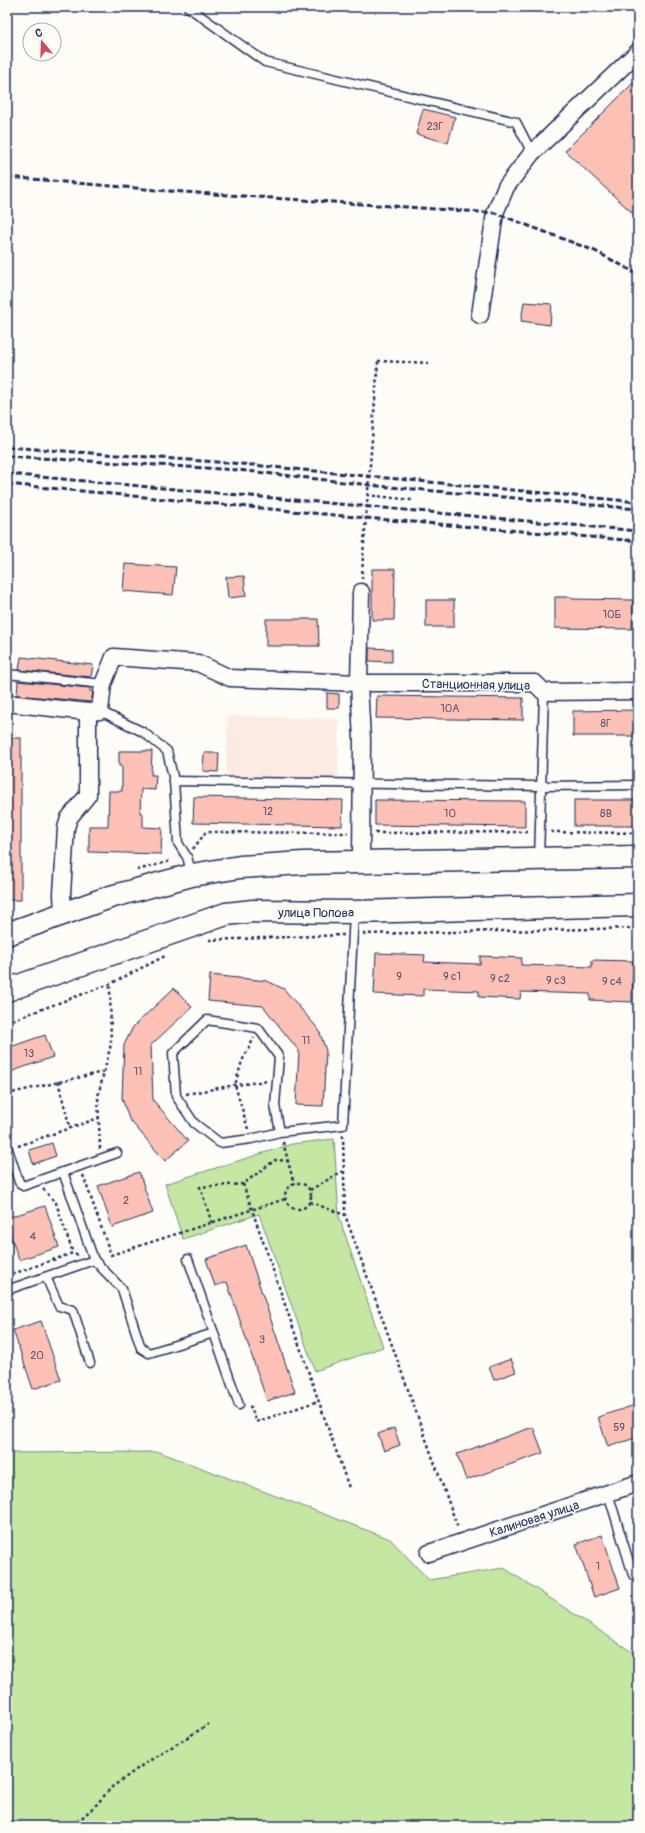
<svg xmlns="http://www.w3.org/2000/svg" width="645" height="1833" viewBox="0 0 645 1833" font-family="Pangolin,sans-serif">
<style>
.built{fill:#fdeae3}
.green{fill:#c4e8a2;stroke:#708c80}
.building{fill:#fcc1b4;stroke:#1b2f5e}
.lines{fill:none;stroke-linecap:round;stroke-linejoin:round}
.lane-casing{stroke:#1b2f5e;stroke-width:11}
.street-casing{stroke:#1b2f5e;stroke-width:19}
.secondary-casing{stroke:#1b2f5e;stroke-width:25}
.path{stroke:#1b2f5e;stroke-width:2.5;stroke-dasharray:3 3;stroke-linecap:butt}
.lane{stroke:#fdfcf7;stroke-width:8}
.street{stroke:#fdfcf7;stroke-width:16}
.secondary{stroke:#fdfcf7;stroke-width:22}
.rail{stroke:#1b2f5e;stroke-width:3;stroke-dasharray:6 3;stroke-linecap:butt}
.path-bridge{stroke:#1b2f5e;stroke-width:2.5;stroke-dasharray:3 3;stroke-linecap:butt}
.labels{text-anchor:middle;stroke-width:3.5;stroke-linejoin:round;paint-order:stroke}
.number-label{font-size:11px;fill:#535474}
.street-label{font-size:13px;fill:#1b2f5e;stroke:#fdfcf7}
</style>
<rect width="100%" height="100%" fill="#fdfcf7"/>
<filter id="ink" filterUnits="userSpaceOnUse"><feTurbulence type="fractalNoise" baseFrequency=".025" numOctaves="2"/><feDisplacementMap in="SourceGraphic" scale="8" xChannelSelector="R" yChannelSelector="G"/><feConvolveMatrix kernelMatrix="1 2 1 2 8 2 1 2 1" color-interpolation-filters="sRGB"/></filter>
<g filter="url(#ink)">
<path class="built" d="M 228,716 L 339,719 L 338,778 L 226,776 Z"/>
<g class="green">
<path d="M 334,1139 L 339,1217 L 383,1347 L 315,1371 L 259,1214 L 183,1239 L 165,1184 L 292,1144 Z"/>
<path d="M 159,1452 L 390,1539 L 429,1580 L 504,1568 L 638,1656 L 638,1826 L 7,1826 L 7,1453 Z"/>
</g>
<g class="building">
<path d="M 638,78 L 638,218 L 565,151 Z"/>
<path d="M 423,109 L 455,117 L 448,143 L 416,134 Z"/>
<path d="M 524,302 L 552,304 L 550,325 L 521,321 Z"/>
<path d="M 125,564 L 176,567 L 173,595 L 123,591 Z"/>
<path d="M 372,569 L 395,569 L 394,620 L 372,620 Z"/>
<path d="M 244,576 L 246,596 L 228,598 L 226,577 Z"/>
<path d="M 555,597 L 572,597 L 572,599 L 633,600 L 632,629 L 555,628 Z"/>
<rect x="426" y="600" width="28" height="27"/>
<path d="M 266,619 L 318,619 L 319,646 L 266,646 Z"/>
<path d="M 369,648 L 392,649 L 392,662 L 369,661 Z"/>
<path d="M 21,657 L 93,665 L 91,677 L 19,670 Z"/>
<path d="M 18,681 L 90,688 L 90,691 L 93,692 L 91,702 L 17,695 Z"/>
<path d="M 327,693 L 339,694 L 339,708 L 327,708 Z"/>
<path d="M 377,696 L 523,698 L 523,720 L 376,718 Z"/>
<path d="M 638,710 L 638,736 L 573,736 L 573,711 Z"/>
<rect x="7" y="738" width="14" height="162"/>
<path d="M 119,751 L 152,751 L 151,775 L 156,775 L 155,790 L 141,789 L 140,813 L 143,814 L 143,827 L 162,828 L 161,854 L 89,852 L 89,826 L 108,826 L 109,791 L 122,791 L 122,766 L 119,766 Z"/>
<path d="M 204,753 L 219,753 L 218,772 L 203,771 Z"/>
<path d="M 194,797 L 343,800 L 342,826 L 193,823 Z"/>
<path d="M 375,800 L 525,801 L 525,827 L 375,825 Z"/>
<rect x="574" y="800" width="64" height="26"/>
<path d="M 376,953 L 425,955 L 424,962 L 480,964 L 480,956 L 522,958 L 521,965 L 592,967 L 592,960 L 633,961 L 632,1002 L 590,1000 L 590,994 L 521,992 L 520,999 L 479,997 L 479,991 L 423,989 L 423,996 L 374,994 Z"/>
<path d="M 210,975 L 267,981 L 284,989 L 319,1030 L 326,1051 L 323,1106 L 296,1105 L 299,1051 L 263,1006 L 208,1001 Z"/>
<path d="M 174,988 L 192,1007 L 151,1045 L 153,1100 L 188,1141 L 165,1161 L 129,1119 L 122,1098 L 124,1045 L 133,1027 Z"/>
<path d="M 45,1035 L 53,1057 L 7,1073 L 7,1048 Z"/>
<path d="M 52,1143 L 56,1156 L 33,1164 L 29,1150 Z"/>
<path d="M 139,1172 L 153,1213 L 112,1227 L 98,1186 Z"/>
<path d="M 45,1206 L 59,1247 L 19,1260 L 7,1225 L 7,1218 Z"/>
<path d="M 246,1245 L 295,1392 L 267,1401 L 227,1282 L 215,1286 L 206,1259 Z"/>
<path d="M 41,1321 L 61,1380 L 33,1389 L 13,1330 Z"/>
<path d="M 511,1359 L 516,1372 L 494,1380 L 489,1367 Z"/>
<path d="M 638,1404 L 638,1437 L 608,1447 L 598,1417 Z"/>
<path d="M 533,1427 L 543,1453 L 466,1480 L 457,1454 Z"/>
<path d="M 394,1428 L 400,1445 L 384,1451 L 378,1434 Z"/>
<path d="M 602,1535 L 620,1588 L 594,1597 L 576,1544 Z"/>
</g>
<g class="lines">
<defs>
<g id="lane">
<path d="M 188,7 L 265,62 L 516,122 L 532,153"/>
<path d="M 7,674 L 103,684"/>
<path d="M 100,711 L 143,732 L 167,751 L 174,781"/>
<path d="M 539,859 L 544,692"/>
<path d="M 192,874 L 187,857 L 178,843 L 174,781 L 542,786 L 638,785"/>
<path d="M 280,1132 L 251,1139 L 220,1143 L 194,1123 L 176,1096 L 173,1053 L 207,1020 L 258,1028 L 279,1057 L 275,1105 L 280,1132 L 343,1125 L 354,913"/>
<path d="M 7,1146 L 19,1182 L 23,1186 L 117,1153"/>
<path d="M 63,1172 L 94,1260"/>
<path d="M 188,1259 L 239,1405"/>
<path d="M 46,1277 L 59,1306 L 73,1310 L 90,1363"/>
<path d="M 7,1290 L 94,1260 L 122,1289 L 141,1348 L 149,1353 L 214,1333"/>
<path d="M 608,1493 L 633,1575"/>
</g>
<g id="street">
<path d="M 480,315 L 495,213 L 506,187 L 532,153 L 638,52"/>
<path d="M 7,703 L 88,712 L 100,711 L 103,684 L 114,657 L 198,663 L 230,678 L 359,683 L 535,683 L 544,692 L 638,691"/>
<path d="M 361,862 L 362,740 L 359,683 L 361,592"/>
<path d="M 63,914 L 62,894 L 66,828 L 69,818 L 88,795 L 88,712"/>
<path d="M 429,1553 L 638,1483"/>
</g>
<g id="secondary">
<path d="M 7,934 L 110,897 L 192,875 L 240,867 L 303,863 L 638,857"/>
<path d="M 7,990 L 226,914 L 253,911 L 354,912 L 638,905"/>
</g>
</defs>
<use href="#lane" class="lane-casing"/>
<use href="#street" class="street-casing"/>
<use href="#secondary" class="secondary-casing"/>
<g class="path">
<path d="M 378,361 L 431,363"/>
<path d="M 367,495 L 412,500"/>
<path d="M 362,579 L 363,556"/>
<path d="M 551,832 L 638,833"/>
<path d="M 375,833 L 530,832"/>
<path d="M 193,849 L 206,832 L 348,833"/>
<path d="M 137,870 L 171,861"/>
<path d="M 363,934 L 638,928"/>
<path d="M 209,940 L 344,935"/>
<path d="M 7,1022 L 110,984 L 167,955"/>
<path d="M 58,1081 L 70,1128"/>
<path d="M 7,1094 L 103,1072"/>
<path d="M 186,1094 L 235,1085 L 268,1081"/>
<path d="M 248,1129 L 235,1085 L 242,1061 L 254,1038"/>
<path d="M 343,1135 L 345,1215 L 458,1528"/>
<path d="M 283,1142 L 294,1184"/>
<path d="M 18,1146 L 99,1118"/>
<path d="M 100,1149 L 98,1096 L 111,1044 L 110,984"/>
<path d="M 83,1175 L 111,1255 L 285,1199"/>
<circle cx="298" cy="1196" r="13"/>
<path d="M 243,1184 L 349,1488"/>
<path d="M 43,1189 L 56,1203 L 73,1253"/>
<path d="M 310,1190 L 343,1171"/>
<path d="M 310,1202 L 345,1215"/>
<path d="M 212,1223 L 200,1187 L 243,1184 L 275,1160 L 289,1161"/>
<path d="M 7,1276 L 73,1253 L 78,1255"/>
<path d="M 7,1388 L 9,1392"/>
<path d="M 249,1407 L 251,1407 L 256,1422 L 318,1401"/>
<path d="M 73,1826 L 96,1805 L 112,1787 L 144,1764 L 209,1724"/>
</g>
<use href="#lane" class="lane"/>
<use href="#street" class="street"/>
<use href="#secondary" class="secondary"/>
<g class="rail">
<path d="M 7,177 L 169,191 L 495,213 L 595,251 L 638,274"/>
<path d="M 7,447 L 231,463 L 638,502"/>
<path d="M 7,456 L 238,470 L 379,486 L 638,509"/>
<path d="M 7,474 L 638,531"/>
<path d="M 7,484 L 355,517 L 638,541"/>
</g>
<path class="path-bridge" d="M 363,556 L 378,361"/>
</g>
</g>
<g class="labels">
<g class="number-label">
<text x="435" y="130">23Г</text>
<text x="612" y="618">10Б</text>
<text x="450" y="712">10А</text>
<text x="606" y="727">8Г</text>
<text x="268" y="815">12</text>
<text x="450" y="817">10</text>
<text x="606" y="817">8В</text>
<text x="399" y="980">9</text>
<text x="452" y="980">9 с1</text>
<text x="500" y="982">9 с2</text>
<text x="556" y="984">9 с3</text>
<text x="612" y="985">9 с4</text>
<text x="306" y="1044">11</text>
<text x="29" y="1057">13</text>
<text x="138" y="1075">11</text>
<text x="126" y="1204">2</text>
<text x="33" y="1240">4</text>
<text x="262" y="1343">3</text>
<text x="37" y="1359">20</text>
<text x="619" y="1431">59</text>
<text x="598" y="1570">1</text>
</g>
<g class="street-label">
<text transform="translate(476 684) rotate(1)" y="5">Станционная улица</text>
<text x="316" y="917">улица Попова</text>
<text transform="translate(534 1518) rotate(-18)" y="5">Калиновая улица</text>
</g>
</g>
<rect width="645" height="1833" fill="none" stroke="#fdfcf7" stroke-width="24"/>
<rect x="12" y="12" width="621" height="1809" fill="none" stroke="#1b2f5e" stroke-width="1.5" filter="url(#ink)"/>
<g transform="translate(42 42) rotate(341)"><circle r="19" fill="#fdfcf7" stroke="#a3aaba"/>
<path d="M0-3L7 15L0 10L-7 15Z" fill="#d1495b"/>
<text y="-6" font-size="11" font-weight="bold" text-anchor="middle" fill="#1b2f5e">С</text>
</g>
</svg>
